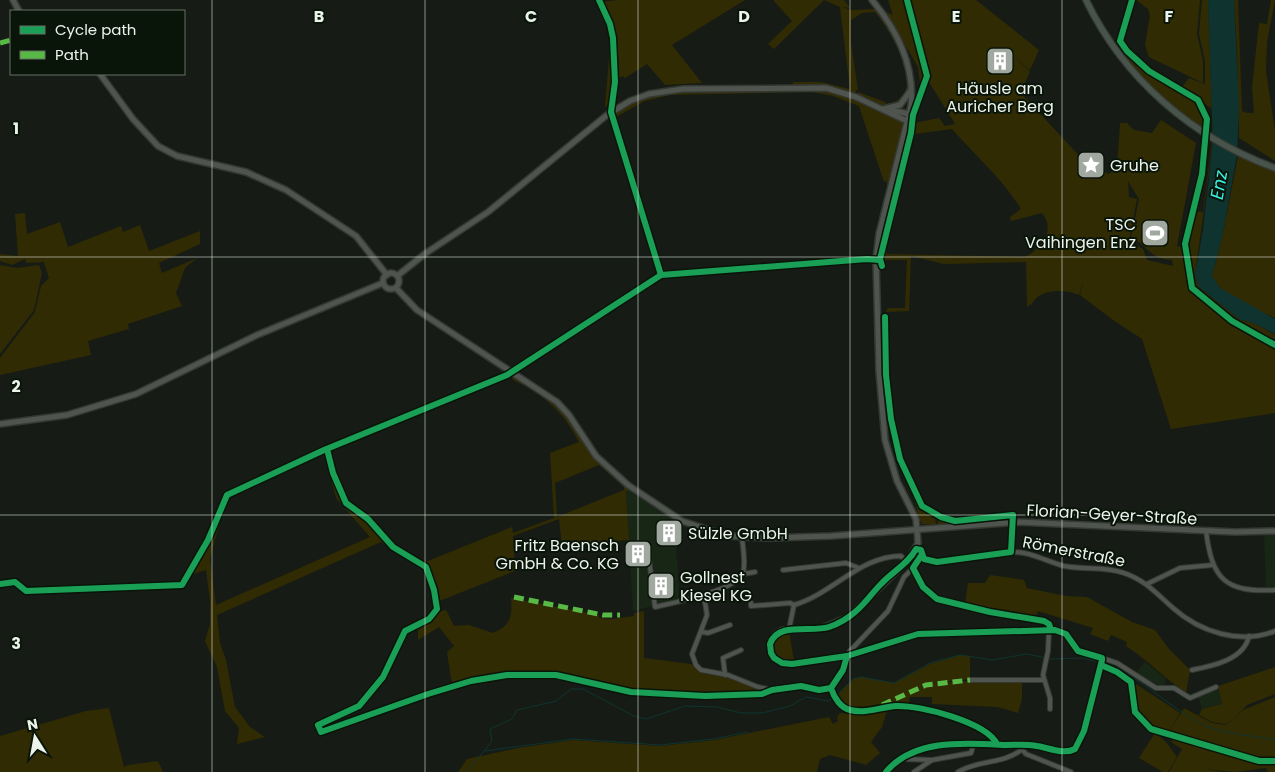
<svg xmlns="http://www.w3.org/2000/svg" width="1275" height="772" viewBox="0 0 1275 772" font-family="Poppins,sans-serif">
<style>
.built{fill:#172615}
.green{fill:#312b03;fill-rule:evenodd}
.water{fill:#0f3430}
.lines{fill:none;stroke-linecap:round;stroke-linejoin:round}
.stream{stroke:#0f3430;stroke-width:1}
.street-casing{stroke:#343933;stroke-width:6}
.secondary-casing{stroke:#343933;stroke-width:8}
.primary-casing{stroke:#343933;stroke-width:8}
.street{stroke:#4f544e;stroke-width:4}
.secondary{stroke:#4f544e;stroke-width:5}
.primary{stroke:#47534b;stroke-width:5.5}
.quiet{stroke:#58b947;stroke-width:5;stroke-dasharray:10 5;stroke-linecap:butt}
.cycleway-casing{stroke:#0a1509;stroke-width:9}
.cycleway{stroke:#1a9f57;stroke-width:6}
.grid{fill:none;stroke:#ebf3ea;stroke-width:1;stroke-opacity:0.55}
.labels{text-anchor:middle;stroke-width:4;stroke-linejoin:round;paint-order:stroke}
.poi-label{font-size:16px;fill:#ebf3ea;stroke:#0a1509;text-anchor:start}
.street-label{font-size:16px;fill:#ebf3ea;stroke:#0a1509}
.water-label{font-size:18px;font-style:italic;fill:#3af0e1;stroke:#0a1509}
.grid-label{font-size:16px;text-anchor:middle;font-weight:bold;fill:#ebf3ea;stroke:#0a1509;stroke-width:4;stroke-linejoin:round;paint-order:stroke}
</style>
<rect width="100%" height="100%" fill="#161c15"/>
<g class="built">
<path d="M 631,490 L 674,519 L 680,599 L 633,611 L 626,492 Z"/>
<path d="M 1264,533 L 1275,533 L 1275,590 L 1266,591 Z"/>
<path d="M 1145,662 L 1166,679 L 1164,685 L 1155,685 L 1136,673 Z"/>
<path d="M 1218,686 L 1222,704 L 1202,709 L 1198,696 Z"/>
</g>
<g class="green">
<path d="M 619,0 L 745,0 L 672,45 L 702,83 L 665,85 L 647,64 L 625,78 L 623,76 L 615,80 C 613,45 617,35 600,2 Z"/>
<path d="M 773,0 L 844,0 L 850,8 L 842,7 L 851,10 L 876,9 C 888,27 916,67 909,89 C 907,94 903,99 900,103 L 883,106 L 858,94 L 858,92 L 885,102 L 886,104 C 932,98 891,31 875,12 L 862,13 L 851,20 L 851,43 L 858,90 L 856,90 L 855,95 L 834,87 L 793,85 L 793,82 L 821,82 L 850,89 L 840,7 L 824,0 L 774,49 L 768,44 L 792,21 Z"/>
<path d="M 888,0 L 976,0 L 1039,50 L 1030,70 L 1013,56 L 1030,71 L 1021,93 L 1084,161 L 1109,174 L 1117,168 L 1120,123 L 1127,123 L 1134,130 L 1152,133 L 1161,120 L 1196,143 L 1177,246 L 1184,248 L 1187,266 L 1185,253 L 1195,211 L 1203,212 L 1212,143 L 1212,109 L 1182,87 L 1189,78 L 1205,84 L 1205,61 L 1199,34 L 1202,0 L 1208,0 L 1213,143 L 1195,275 L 1199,287 L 1239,319 L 1256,324 L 1275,335 L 1275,413 L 1171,429 L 1142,339 L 1113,320 L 1080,295 L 1084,280 L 1079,295 C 1068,290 1050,289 1039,296 C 1034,299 1033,304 1027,307 L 1026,262 L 944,264 L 911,256 L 909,311 L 886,312 L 888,308 L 905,308 L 907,260 L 885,260 L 883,253 L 885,236 L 887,254 L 1025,257 C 1042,248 1056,230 1042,213 L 1011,221 L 1010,217 L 1021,209 C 1003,180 975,155 952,129 L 915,134 L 912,132 L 914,123 L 939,118 L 945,126 L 955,124 L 929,82 L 925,83 L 917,103 L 915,102 L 920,84 L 918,67 L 886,12 L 893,15 ZM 1128,181 L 1139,199 L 1131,238 C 1149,245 1148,259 1172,260 L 1173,266 L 1147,260 L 1143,249 L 1129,242 L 1137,199 L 1129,197 Z"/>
<path d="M 1136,0 L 1200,0 L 1197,34 L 1203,61 L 1203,83 L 1149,57 L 1145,45 L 1150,15 L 1148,9 Z"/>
<path d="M 1234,0 L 1238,0 L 1242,111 L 1247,113 L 1254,113 L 1252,87 L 1259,23 L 1267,24 L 1271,0 L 1275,0 L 1267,42 L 1266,71 L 1275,131 L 1275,161 L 1239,138 L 1237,52 Z"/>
<path d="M 611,35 L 613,84 L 609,105 L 605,107 Z"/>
<path d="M 1120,46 L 1151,74 L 1197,101 L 1205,121 L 1205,130 C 1171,108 1144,82 1119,50 Z"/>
<path d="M 825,89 L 852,97 L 902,121 L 903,131 L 888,184 L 886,181 L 884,182 L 859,106 L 833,96 L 812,92 L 670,95 L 645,101 L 616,117 L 613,115 L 642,98 L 669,91 Z"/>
<path d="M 1238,156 L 1275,170 L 1275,318 C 1258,310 1220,295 1212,277 L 1223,233 Z"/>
<path d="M 25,213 L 27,234 L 60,222 L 68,247 L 121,226 L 123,232 L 140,225 L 149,251 L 200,231 L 200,244 L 159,263 L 162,273 L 197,258 L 185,268 L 176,293 L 182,306 L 128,324 L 129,329 L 88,341 L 91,355 L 0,375 L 0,358 L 35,312 L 41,286 L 49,278 L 44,262 L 26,263 L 25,259 L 12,265 L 0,261 L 0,254 L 18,256 L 15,214 Z"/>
<path d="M 0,265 L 17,268 L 39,265 L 42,273 L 34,310 L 0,354 Z"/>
<path d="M 511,374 L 544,394 L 565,412 L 586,445 L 631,490 L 626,492 L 629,540 L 562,545 L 559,519 L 513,536 L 515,571 L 437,602 L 433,581 L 423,563 L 512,527 L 513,533 L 554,518 L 550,453 L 579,442 C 564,413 544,394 513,380 ZM 599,465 L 624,487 L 624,490 L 557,517 L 555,483 Z"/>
<path d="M 327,452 L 340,493 L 346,503 L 361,513 L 392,548 L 418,562 L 428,573 L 381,542 L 217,615 L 220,643 L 226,660 L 235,707 L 250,727 L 265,737 L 237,744 L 239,728 L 225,711 L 217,667 L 205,641 L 210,624 L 210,601 L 206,570 L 190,575 L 210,538 L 222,506 L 224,507 L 210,558 L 216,605 L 370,537 L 336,498 L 325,457 Z"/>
<path d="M 915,493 L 922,507 L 935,516 L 936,525 L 922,524 C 917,514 917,505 912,495 Z"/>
<path d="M 937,516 L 946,520 L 964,522 L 1009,516 L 1011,519 L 976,524 L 938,526 Z"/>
<path d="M 990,575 L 1024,580 L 1027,588 L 1066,596 L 1087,597 L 1132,622 L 1155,630 L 1169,649 L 1190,670 L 1186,693 C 1164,678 1148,660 1126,646 L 1127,642 L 1111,635 L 1108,641 L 1090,634 L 1093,628 L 1038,611 L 1035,618 L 965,604 L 968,583 L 985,583 Z"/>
<path d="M 511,598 L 599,615 L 599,618 L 612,619 L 634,616 L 634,613 L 644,611 L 644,658 L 691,664 L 704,674 L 728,677 L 764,691 L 705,695 L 651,693 L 623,690 L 546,673 L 507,674 L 452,685 L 447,652 L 454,646 L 439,627 L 418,640 L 418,625 C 427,621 436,611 446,610 L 454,626 L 469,625 L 493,633 C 512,625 512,615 511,598 Z"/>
<path d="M 785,631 L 789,631 L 794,661 L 781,659 L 773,649 L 777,636 Z"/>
<path d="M 960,655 L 970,656 L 970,679 L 932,683 L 970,681 L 1022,682 L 1022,699 L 1018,713 L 998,707 L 932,704 L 932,697 L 910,697 L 908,707 C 886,705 855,717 837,699 L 840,692 L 854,679 L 861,677 L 894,683 L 930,664 Z"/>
<path d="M 1275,667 L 1275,694 L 1247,705 L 1233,720 L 1225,724 L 1212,722 L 1199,715 L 1202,709 L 1222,704 L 1218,686 Z"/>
<path d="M 1136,684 L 1180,713 L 1169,732 C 1149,727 1120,707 1136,684 Z"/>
<path d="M 1275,697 L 1275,772 L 1268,772 L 1266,768 L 1235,772 L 1204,769 L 1222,772 L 1169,772 L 1182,749 L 1171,742 L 1175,735 L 1169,732 L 1184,708 L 1212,723 L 1225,725 L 1233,720 L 1243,710 Z"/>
<path d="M 888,707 L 882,727 L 871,742 L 880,753 L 866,765 L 830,755 L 820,759 L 817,772 L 458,772 L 467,759 L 518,748 L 573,740 L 660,746 L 715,740 L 829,717 L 833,724 L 838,721 L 837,717 L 840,713 L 849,714 L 850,711 Z"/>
<path d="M 109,708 L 124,767 L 128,765 L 158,761 L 163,772 L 0,772 L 0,736 L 86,711 Z"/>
<path d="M 1155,733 L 1166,742 L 1177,757 L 1168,772 L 1163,772 L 1139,758 Z"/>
</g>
<path class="water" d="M 1208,0 L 1234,0 L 1239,107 L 1237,154 L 1223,233 L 1212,276 L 1220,288 L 1275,319 L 1275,334 L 1256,324 L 1239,319 L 1199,287 L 1195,275 L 1203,230 L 1213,143 Z"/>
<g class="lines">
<g class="stream">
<path d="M 1104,663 C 1134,672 1167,705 1196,721 C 1220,734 1249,735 1275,740"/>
<path d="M 836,696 L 853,679 L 861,677 L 894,683 L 930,663 L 960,655 L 992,660 L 1027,654 L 1051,659 L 1082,658 L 1100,662"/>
<path d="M 485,751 L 573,739 L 660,745 L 714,739 L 748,732"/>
<path d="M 467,772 L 492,741 L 490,729 L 512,719 L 517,710 L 556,701 L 571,689 L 583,689 L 634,716 L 646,719 L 685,706 L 717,707 L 741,713 L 762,713 L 790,706 L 806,697 L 828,701 L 833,698"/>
</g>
<defs>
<g id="street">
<path d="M 1206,531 C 1212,579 1225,593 1275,590"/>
<path d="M 636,546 L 644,547 L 648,551 L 655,607 C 672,603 738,590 743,573 C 746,563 743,548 742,538"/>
<path d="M 916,549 L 921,550 L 924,559 C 944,566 986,553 1010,552 C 1030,551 1045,561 1064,566 C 1084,570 1105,566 1124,573 C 1145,580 1157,594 1173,608 C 1200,632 1240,645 1275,631"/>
<path d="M 921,556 L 913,568 L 904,577 L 888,611 L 849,652 L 843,670 L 831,688 C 834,698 841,708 850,710 C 865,714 882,707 896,706 C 920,705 986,722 997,744"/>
<path d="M 913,568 L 923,587 L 937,599 L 990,612 L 1044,621 L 1049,624 L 1051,630"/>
<path d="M 783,570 L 846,563 L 859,568"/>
<path d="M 743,574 L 755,572"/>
<path d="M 1147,584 L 1180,568 L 1213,565"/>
<path d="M 704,596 L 707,615 L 692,654 L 696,665 L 701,670 L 728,675 L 758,687 L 772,690 L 804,686 L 819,690 L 831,688"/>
<path d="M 751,603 L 751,606 L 790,603 L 794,605"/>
<path d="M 789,629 L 794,605 C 832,594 860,556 901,556 L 906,562"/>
<path d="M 1049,631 L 1048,651 L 1043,675 L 1050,698 L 1050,709"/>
<path d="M 702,632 L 708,633 L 730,625"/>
<path d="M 1102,658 L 1117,663 L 1156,688 L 1174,688 L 1190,698 L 1216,687"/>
<path d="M 1192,670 C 1212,666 1244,660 1249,636"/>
<path d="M 725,675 L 723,658 L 741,650"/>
<path d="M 970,680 L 1043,680"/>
<path d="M 1020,747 L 1026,754 L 1071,772"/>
<path d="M 904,759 L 932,760"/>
<path d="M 914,772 L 932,760 L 971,753 L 974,743"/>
<path d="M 958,772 C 977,760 1004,764 1021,750"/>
</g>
<g id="secondary">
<path d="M 13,0 L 19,11"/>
<path d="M 872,0 C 897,30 915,65 911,106 L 879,234 L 876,260 L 879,371 L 885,440 L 897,481 L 916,519 L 918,543 L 909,559 L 849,617 L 820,629 L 783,630 L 776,634 L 771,641 L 771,653 L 778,661 L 792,664 L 847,656 L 918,634 L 1055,630 L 1066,634 L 1078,651 L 1102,658 L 1102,660 L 1084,731 L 1075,749 C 1064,755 1049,748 1037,746 C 1027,744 1017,745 1006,745 C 967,743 914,738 886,772"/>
<path d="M 100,74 L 133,119 L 158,146 L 177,156 L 246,172 L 286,190 L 356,236 L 387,275"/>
<path d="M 883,109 L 900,105 L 911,90"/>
<path d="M 890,110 L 909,114"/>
<circle cx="391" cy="281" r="8"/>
<path d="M 397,276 L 426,253 L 488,212 L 607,115 L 630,101 L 649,94 L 683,89 L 826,88 L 856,97 L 907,121"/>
<path d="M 396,288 L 417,310 L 557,402 L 569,415 L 596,456 L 628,485 L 682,521 L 727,536 L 769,538 L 831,536 L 1018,522 L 1235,532 L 1275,531"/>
<path d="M 0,424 L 67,415 L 136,394 L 257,335 L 383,283"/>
</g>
<path id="primary" d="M 1086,0 C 1124,79 1193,138 1275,168"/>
</defs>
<use href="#street" class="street-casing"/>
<use href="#secondary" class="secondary-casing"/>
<use href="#primary" class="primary-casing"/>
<use href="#street" class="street"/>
<use href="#secondary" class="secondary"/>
<use href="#primary" class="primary"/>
<g class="quiet">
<path d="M 0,43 L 11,40"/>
<path d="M 514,597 L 603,615 L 620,615"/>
<path d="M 882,705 L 926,685 L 970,680"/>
</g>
<defs>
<g id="cycleway">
<path d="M 599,0 L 610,24 L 613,38 L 615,82 L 611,112 L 661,275"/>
<path d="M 1132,0 L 1120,41 L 1127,51 L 1149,71 L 1198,100 L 1207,119 L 1202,174 L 1185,244 L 1192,288 L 1232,321 L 1275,345"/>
<path d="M 882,266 L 880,259 L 911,133 L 913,115 L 927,76 L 907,0"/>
<path d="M 885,317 L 886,375 L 891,419 L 900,459 L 922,506 L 941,517 L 955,521 L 1013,515 L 1011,552 L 937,562 L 924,559 L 921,550 L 916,549 C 909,563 892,572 881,584 C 872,593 865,604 855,612 C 847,619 838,624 829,627 C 811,633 778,621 770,644 L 771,653 L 774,658 L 782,663 L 792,664 L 847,656 L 918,634 L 1055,630 L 1066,634 L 1078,651 L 1102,658 L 1102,660 L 1084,731 L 1075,749 C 1064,755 1049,748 1037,746 C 1027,744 1017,745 1006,745 C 967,743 914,738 886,772"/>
<path d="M 327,449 L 333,473 L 346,503 L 368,519 L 393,547 L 426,567 L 434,590 L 437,609 L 429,619 L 405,631 L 383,677 L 359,706 L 318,725 L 321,732 L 428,694 L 471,681 L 507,675 L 556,675 L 631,692 L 705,696 L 762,694 L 772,690 L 801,686 L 819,690 L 831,688"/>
<path d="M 921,556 L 913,568 L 923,587 L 937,599 L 990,612 L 1044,621 L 1049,624 L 1051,630"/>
<path d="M 0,584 L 15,582 L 26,591 L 182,585 L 208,540 L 227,495 L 324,450 L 507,375 L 661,275 L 867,259 L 879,260"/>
<path d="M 847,656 L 843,670 L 831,688 C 834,698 841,708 850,710 C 865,714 882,707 896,706 C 920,705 986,722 997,744"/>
<path d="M 1101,665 L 1117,672 L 1131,682 L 1135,712 L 1151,729 L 1259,761 L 1275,761"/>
</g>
</defs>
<use href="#cycleway" class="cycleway-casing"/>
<use href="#cycleway" class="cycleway"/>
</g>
<path class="grid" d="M 212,0 L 212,772M 425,0 L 425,772M 638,0 L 638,772M 850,0 L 850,772M 1062,0 L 1062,772M 0,257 L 1275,257M 0,515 L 1275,515"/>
<defs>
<symbol id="building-square" viewBox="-11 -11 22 22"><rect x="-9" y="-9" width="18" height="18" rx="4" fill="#a0a89f" stroke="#0a1509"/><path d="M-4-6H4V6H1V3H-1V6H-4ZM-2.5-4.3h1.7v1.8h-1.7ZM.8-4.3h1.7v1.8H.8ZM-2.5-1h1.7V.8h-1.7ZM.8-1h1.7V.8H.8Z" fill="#fff"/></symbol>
<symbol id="sight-square" viewBox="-11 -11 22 22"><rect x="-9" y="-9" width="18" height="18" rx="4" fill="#a0a89f" stroke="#0a1509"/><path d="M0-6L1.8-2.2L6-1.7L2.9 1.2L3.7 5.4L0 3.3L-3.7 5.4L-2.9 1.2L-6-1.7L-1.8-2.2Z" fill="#fff"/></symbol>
<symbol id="stadium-square" viewBox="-11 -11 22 22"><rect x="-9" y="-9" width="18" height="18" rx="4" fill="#a0a89f" stroke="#0a1509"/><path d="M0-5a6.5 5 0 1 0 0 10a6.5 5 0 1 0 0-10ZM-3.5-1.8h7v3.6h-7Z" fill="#fff"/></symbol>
</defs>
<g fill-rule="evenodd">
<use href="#building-square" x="984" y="45" width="32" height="32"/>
<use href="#sight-square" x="1075" y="149" width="32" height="32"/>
<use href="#stadium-square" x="1139" y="217" width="32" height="32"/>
<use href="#building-square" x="653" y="517" width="32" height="32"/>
<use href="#building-square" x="622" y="538" width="32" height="32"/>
<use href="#building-square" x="645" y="570" width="32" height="32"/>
</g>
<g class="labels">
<g class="poi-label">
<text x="1000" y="94" text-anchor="middle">Häusle am<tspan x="1000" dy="18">Auricher Berg</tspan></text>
<text x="1110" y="171">Gruhe</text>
<text x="1136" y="230" text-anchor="end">TSC<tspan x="1136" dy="18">Vaihingen Enz</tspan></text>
<text x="688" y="539">Sülzle GmbH</text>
<text x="619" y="551" text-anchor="end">Fritz Baensch<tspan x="619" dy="18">GmbH &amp; Co. KG</tspan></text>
<text x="680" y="583">Gollnest<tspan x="680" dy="18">Kiesel KG</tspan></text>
</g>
<g class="street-label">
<text transform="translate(1112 514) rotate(3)" y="6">Florian-Geyer-Straße</text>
<text transform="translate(1074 551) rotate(11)" y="6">Römerstraße</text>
</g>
<g class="water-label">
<text transform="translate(1219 185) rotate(-80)" y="6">Enz</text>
</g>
</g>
<g class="grid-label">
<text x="319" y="22">B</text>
<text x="531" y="22">C</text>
<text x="744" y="22">D</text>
<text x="956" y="22">E</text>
<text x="1169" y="22">F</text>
<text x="16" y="134">1</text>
<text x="16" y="392">2</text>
<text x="16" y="649">3</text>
</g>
<rect x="10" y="10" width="175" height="65" fill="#0a1509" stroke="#646e63"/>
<rect x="20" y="26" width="25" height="8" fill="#1a9f57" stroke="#646e63"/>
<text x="55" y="35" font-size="15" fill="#ebf3ea">Cycle path</text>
<rect x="20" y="51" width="25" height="8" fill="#58b947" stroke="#646e63"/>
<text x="55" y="60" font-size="15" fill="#ebf3ea">Path</text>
<g transform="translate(35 737) rotate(349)" stroke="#0a1509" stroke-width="4" paint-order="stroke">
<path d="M0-4L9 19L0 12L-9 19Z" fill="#ebf3ea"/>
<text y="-8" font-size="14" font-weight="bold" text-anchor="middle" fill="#ebf3ea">N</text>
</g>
</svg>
